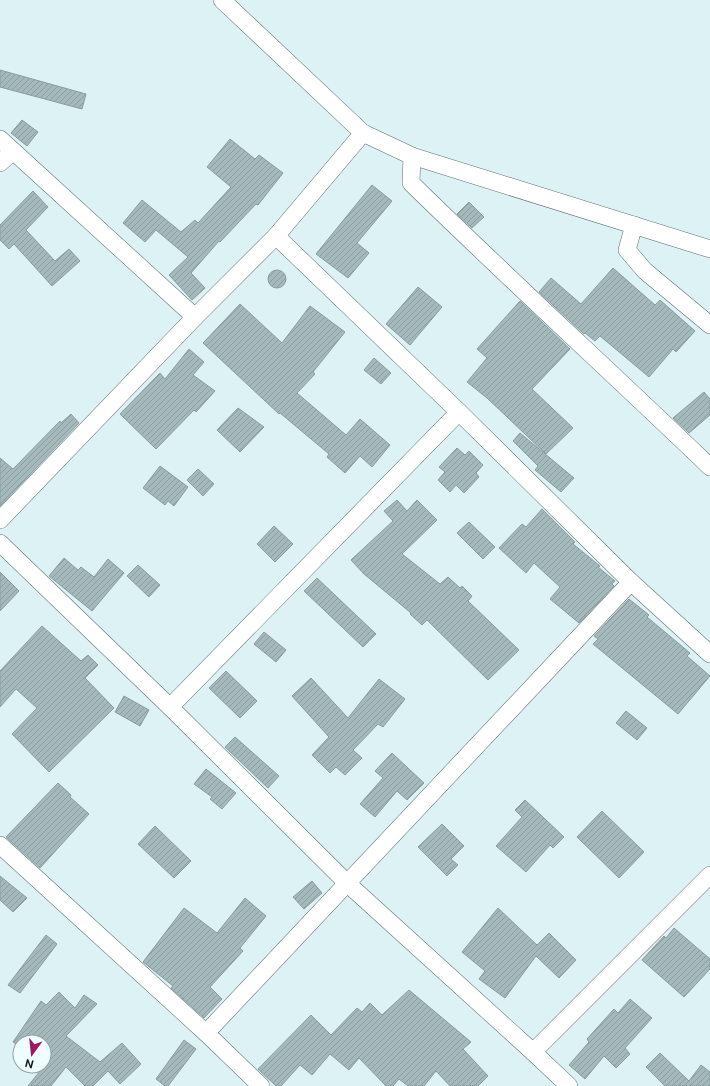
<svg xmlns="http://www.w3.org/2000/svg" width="710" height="1086" viewBox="0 0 710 1086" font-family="'Public Sans',sans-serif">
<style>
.building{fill:url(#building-hatch);stroke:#899d9f}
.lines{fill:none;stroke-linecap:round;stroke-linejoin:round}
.street-casing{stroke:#5c6f71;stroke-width:18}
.street{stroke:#fff;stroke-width:17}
</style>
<defs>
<pattern id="building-hatch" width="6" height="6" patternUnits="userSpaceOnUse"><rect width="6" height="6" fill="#a4b9bb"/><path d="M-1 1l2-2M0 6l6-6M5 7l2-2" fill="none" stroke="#8c9ea0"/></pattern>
</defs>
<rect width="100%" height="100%" fill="#dcf2f4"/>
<g class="building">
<path d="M 0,70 L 86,94 L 82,109 L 0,87 Z"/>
<path d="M 22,120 L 38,132 L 27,146 L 11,133 Z"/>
<path d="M 230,139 L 255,159 L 259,155 L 283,173 L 258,205 L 256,204 L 220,242 L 219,241 L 191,273 L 205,288 L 192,300 L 169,275 L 188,257 L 156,230 L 145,242 L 123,223 L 142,200 L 181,232 L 195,220 L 198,223 L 231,187 L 207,167 Z"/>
<path d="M 372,185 L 392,201 L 357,243 L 369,253 L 348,278 L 316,254 Z"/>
<path d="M 33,191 L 48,207 L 26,230 L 55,261 L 69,249 L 80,261 L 52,286 L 14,244 L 9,249 L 0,240 L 0,225 Z"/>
<path d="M 469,202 L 484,217 L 472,228 L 457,214 Z"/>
<path d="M 613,268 L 655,305 L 660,300 L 695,331 L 676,352 L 673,349 L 649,377 L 600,336 L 595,341 L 585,333 L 584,334 L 539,292 L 551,278 L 581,304 Z"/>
<circle cx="277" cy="279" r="9"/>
<path d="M 418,287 L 442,307 L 410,345 L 386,324 Z"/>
<path d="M 520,301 L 570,349 L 532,389 L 573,428 L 546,454 L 487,398 L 467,382 L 487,358 L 477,349 Z"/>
<path d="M 240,304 L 282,343 L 310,306 L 345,332 L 313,372 L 315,374 L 297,393 L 346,435 L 360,419 L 390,445 L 372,467 L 360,456 L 345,473 L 327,457 L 329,454 L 280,413 L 279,414 L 203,343 Z"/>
<path d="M 189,349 L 204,362 L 193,375 L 215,391 L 196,412 L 194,410 L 156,449 L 120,414 L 160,373 L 165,379 Z"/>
<path d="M 374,358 L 391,373 L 381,384 L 364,370 Z"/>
<path d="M 704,392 L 710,399 L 710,415 L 689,433 L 673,418 Z"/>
<path d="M 238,408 L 264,427 L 240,452 L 217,430 Z"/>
<path d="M 71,414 L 79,423 L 0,506 L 0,458 L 13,469 L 60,421 L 61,423 Z"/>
<path d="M 520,433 L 574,478 L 561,492 L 535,470 L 538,466 L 513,441 Z"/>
<path d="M 457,448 L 465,455 L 469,451 L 483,465 L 476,473 L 479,477 L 464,493 L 456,485 L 450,492 L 438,480 L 445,472 L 439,467 Z"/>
<path d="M 160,466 L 188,487 L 174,506 L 168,501 L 165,505 L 143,488 Z"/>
<path d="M 198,469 L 214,484 L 203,496 L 187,480 Z"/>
<path d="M 397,500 L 407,511 L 417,500 L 437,520 L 402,554 L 440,584 L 448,577 L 460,588 L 462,586 L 472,596 L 468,601 L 519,650 L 488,680 L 427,620 L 422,625 L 410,614 L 411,613 L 364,574 L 351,560 L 393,521 L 384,511 Z"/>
<path d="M 542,509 L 575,542 L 573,544 L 600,566 L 598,567 L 615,581 L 612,584 L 614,586 L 579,623 L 550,599 L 560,587 L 534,563 L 526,573 L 499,548 L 522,524 L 526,527 Z"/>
<path d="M 469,522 L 495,547 L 483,559 L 457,533 Z"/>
<path d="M 274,526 L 293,544 L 275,562 L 257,544 Z"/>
<path d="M 64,558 L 78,570 L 81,567 L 94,577 L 108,559 L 124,573 L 92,611 L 49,576 Z"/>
<path d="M 138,565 L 160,585 L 149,597 L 127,576 Z"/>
<path d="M 0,572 L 19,591 L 0,611 Z"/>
<path d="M 317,578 L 376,634 L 363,647 L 304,591 Z"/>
<path d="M 629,599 L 649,615 L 647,617 L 690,653 L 687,656 L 710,676 L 678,714 L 593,644 L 598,639 L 594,636 Z"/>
<path d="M 42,626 L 81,661 L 88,655 L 98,665 L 85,678 L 114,708 L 49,772 L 12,734 L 37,708 L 16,689 L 0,707 L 0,671 Z"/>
<path d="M 264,632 L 286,650 L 276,662 L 254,644 Z"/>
<path d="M 226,671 L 257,701 L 240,718 L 209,688 Z"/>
<path d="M 311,678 L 348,718 L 379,679 L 405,699 L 383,727 L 378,724 L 353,750 L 362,758 L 345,775 L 336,767 L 330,773 L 312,755 L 329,737 L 292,696 Z"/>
<path d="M 124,696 L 149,710 L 140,726 L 115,712 Z"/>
<path d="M 626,711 L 647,728 L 637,740 L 616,723 Z"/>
<path d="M 235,737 L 279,776 L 268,788 L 225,747 Z"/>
<path d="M 392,753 L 424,783 L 407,800 L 397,791 L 375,817 L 360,804 L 383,778 L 375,771 Z"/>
<path d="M 206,769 L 236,793 L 222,809 L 210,799 L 212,797 L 194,784 Z"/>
<path d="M 58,783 L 71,795 L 70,797 L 89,814 L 40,868 L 6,837 Z"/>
<path d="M 525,800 L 564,837 L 553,848 L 550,845 L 526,872 L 496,846 L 522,817 L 515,810 Z"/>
<path d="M 602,811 L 644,852 L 619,878 L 577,837 Z"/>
<path d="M 442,824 L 464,846 L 451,859 L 458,865 L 447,876 L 418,847 Z"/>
<path d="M 155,826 L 191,861 L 174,878 L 138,844 Z"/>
<path d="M 0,876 L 27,898 L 13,912 L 0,900 Z"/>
<path d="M 312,881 L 322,893 L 304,909 L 293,897 Z"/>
<path d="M 245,898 L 266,916 L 240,948 L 243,951 L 210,987 L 222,999 L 204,1018 L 171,988 L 173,986 L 143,962 L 184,908 L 217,933 Z"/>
<path d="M 498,908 L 537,945 L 549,933 L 576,960 L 559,978 L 536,956 L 505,998 L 479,979 L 485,971 L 462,952 Z"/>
<path d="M 674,928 L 710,959 L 710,969 L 684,997 L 642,960 L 664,936 L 666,938 Z"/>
<path d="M 46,935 L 57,944 L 20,993 L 8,985 Z"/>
<path d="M 409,990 L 471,1042 L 463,1049 L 488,1076 L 478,1086 L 450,1086 L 436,1071 L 424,1086 L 408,1086 L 399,1079 L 393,1086 L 386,1086 L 359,1058 L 349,1070 L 330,1054 L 312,1075 L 300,1065 L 281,1086 L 276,1086 L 258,1069 L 311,1015 L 331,1035 L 357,1008 L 362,1012 L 370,1003 L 382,1015 Z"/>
<path d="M 59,992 L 75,1008 L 84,995 L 97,1004 L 66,1036 L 100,1062 L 122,1043 L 141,1064 L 120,1084 L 108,1071 L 93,1086 L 85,1086 L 66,1067 L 51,1086 L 28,1086 L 44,1066 L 44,1042 L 20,1042 L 20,1047 L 13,1042 L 41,1001 L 46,1005 Z"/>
<path d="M 630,999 L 652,1018 L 625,1048 L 630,1054 L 616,1068 L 604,1056 L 585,1079 L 569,1065 L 589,1042 L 587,1039 L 614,1009 L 618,1013 Z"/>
<path d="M 184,1040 L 196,1049 L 168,1086 L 165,1086 L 156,1079 Z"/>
<path d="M 660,1053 L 689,1081 L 701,1065 L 710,1072 L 710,1086 L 665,1086 L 646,1067 Z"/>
</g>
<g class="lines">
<defs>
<g id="street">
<path d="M 222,0 L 363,133"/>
<path d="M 0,139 L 195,317"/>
<path d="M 412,156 L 411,183 C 509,279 611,372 710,467"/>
<path d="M 0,163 L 13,151"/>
<path d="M 634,225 L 627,250 L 645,271 L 710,325"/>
<path d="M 276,236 L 459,412 L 631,582 L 710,654"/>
<path d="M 0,520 L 195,317 L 276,236 L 363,133 L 412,156 L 710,249"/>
<path d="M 0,543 L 170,707 L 348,884 L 533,1052 L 569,1086"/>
<path d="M 170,707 L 459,412"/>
<path d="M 0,845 L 206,1033"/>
<path d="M 533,1052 L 710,875"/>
<path d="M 261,1086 L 206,1033 L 631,582"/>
</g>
</defs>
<use href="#street" class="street-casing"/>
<use href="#street" class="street"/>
</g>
<g transform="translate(32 1054) rotate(195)"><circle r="19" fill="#f0fdfe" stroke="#97a2a3"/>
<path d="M0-3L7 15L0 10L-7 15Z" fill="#a01660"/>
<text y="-6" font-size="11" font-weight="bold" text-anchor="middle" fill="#121a1b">N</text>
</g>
</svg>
